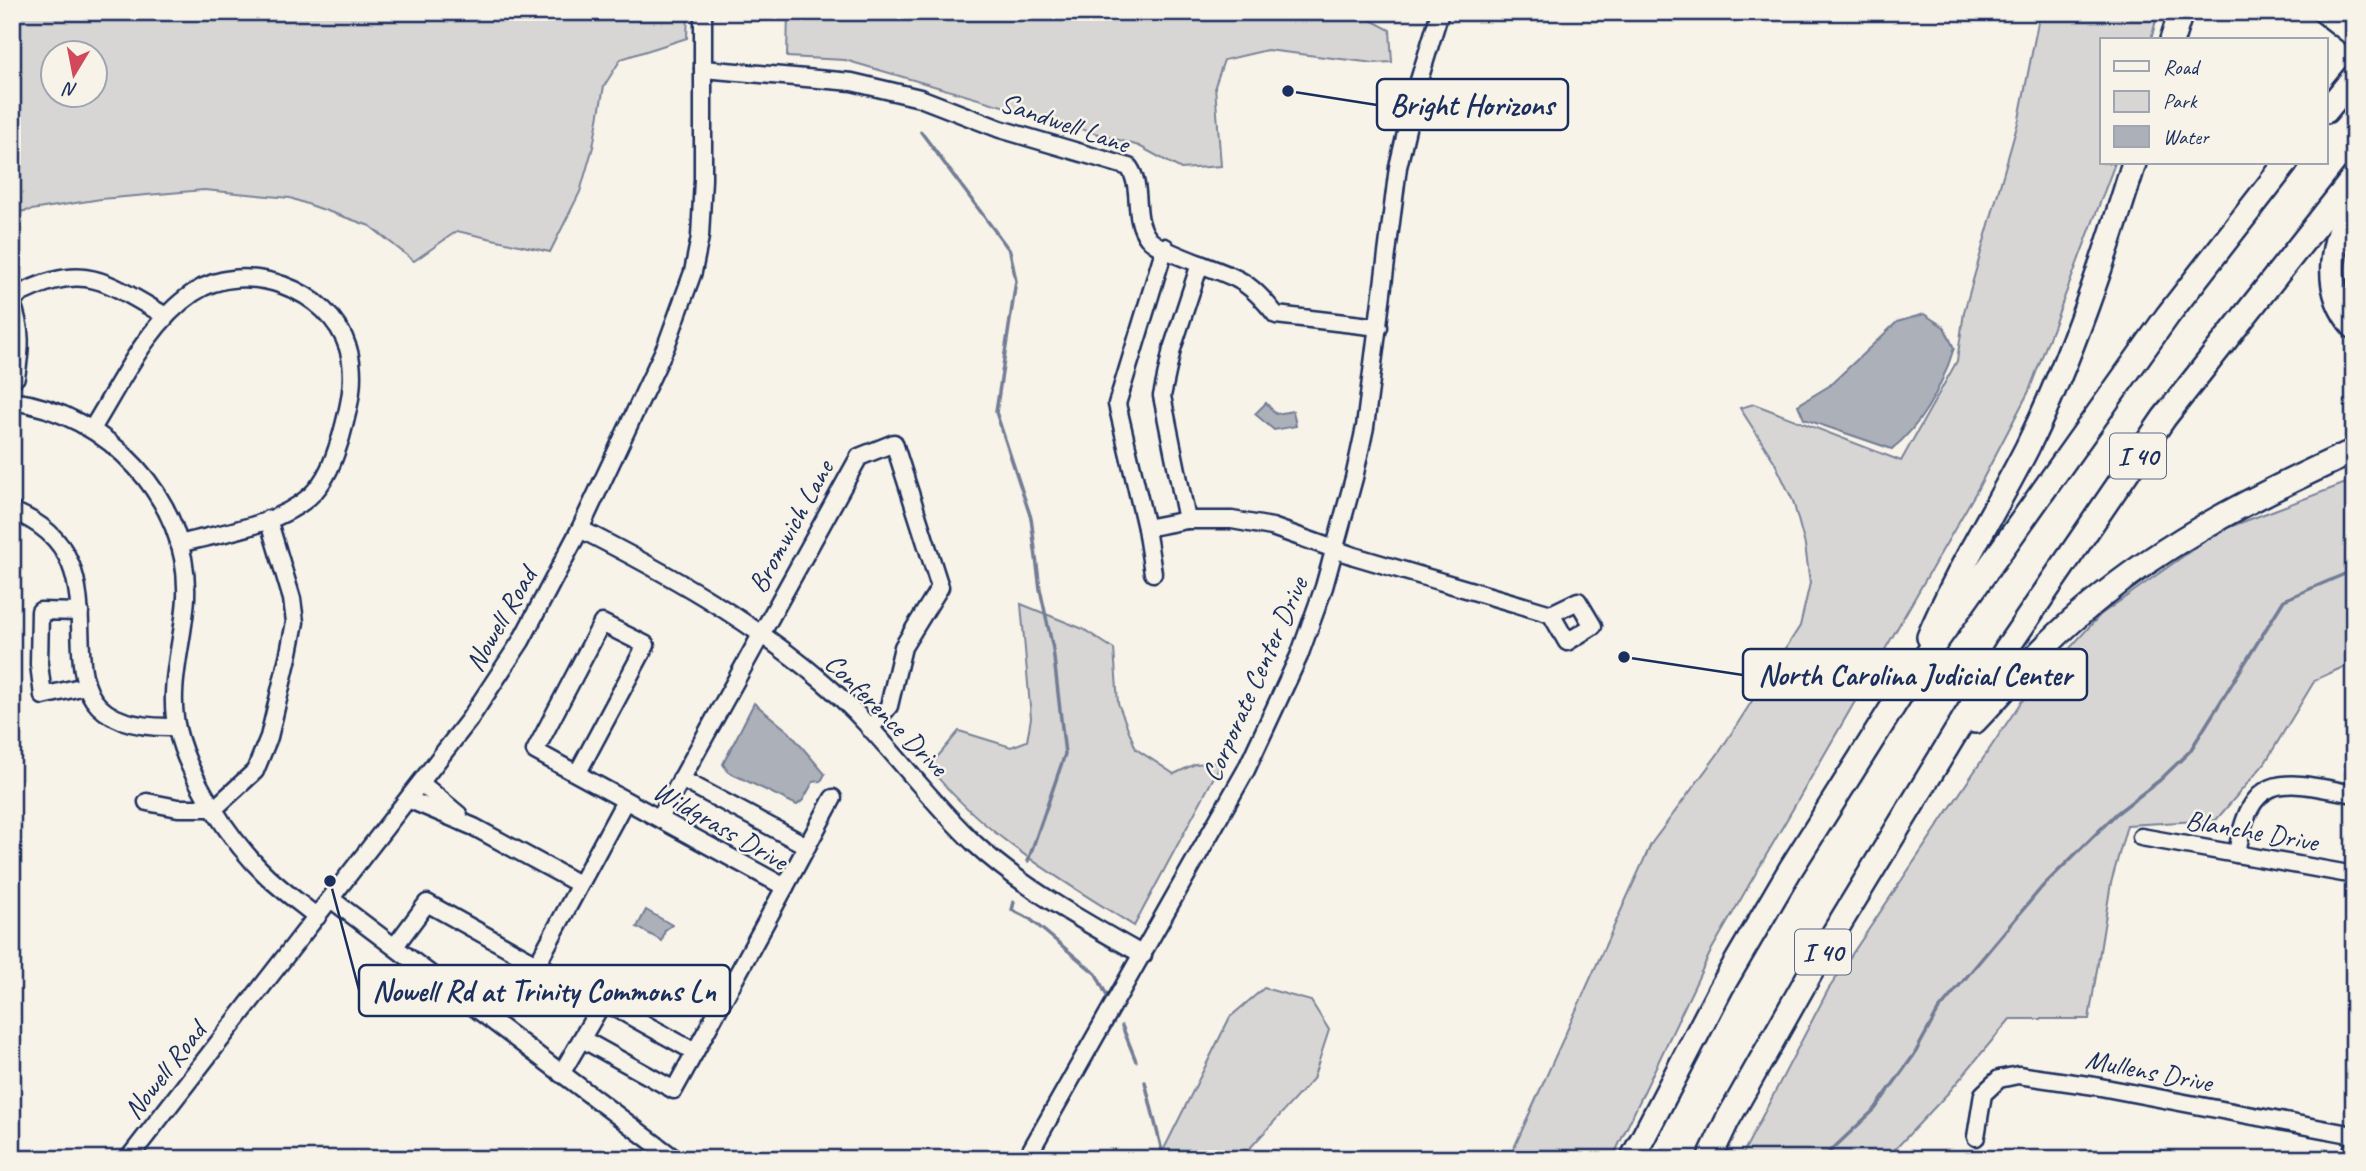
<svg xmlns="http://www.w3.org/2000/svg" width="2366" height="1171" font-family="Caveat,sans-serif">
<rect width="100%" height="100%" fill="#f7f3e8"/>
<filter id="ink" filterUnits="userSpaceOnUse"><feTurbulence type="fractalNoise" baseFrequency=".0143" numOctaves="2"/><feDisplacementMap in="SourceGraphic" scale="14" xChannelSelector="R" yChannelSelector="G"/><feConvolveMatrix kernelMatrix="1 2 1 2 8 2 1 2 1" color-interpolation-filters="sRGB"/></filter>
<g filter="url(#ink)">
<!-- green -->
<g fill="#d7d6d4" stroke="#798299" stroke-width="2" fill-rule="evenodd">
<path d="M12 12H688L687 38 621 59 604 86 593 147 580 192 550 252 457 231 414 261 370 226 290 198 204 190 101 199 12 213ZM94 52V94H52V52Z"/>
<path d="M788 12H1316L1369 19 1390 30 1392 62 1374 63 1267 50 1224 60 1215 86 1221 166 1181 169 1139 146 845 60 787 57Z"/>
<path d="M2040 12H2158L2151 40H2102V163H2115L2029 391 1976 492 1712 949 1612 1159H1509L1651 844 1720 751 1800 626 1810 583 1805 545 1793 501 1774 461 1740 408 1754 404 1901 461 1957 361 1964 312 2019 119Z"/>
<path d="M2354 480V662L2315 680 2265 763 2216 820 2127 825 2111 883 2089 1019H2010L1949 1092 1886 1159H1740L1828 990 2021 702 2100 615 2219 531Z"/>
<path d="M1021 604 1083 629 1114 649 1118 703 1136 749 1174 774 1195 764 1222 762 1134 926C1060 879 984 836 929 767L959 731 1011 747 1027 741 1031 718Z"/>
<path d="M1264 988 1311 1001 1329 1030 1313 1079 1240 1159H1159L1230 1017Z"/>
</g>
<!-- water -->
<g fill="#acb0b9" stroke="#727c95" stroke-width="2">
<path d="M1924 314 1944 327 1954 348C1942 386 1924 423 1892 449L1804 419 1798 405 1829 386 1897 322Z"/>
<path d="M1266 403 1276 414 1293 411 1296 426 1274 430 1255 414Z"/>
<path d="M754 703 789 732 825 774 821 781 813 782 803 800 797 805 728 772 723 764Z"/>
<path d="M646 910 672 925 665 930 662 941 637 927Z"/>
</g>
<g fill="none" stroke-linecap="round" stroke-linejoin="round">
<!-- stream -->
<g stroke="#727c95" stroke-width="3.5">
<path d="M921 132 1010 251 1016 281 996 412 1031 518 1040 589 1053 649 1065 754 1028 861"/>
<path d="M1014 902 1012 910 1030 919 1096 974 1108 998"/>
<path d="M1122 1026 1136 1061"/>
<path d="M1145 1082 1164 1159"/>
<path d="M1822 1159 1875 1109 1914 1055 1938 1011 2042 887 2116 814 2160 780 2190 751 2284 600 2354 570"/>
</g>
<defs>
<g id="minor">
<path d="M703 69 852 82 920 98 1000 129 1129 167C1144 189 1131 216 1148 238 1158 252 1219 269 1237 279 1253 287 1265 301 1276 315L1379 327"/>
<path d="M1165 247 1117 404 1146 528 1187 520"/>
<path d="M1200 264 1172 349 1162 396 1187 520H1232L1272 527 1354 556 1551 614 1567 642 1593 626 1578 601 1551 614"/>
<path d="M12 298C84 260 103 280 166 316"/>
<path d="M12 303C22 330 21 349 16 377"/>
<path d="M12 401C107 413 190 500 186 597 184 641 167 686 177 729 188 778 232 843 268 877 283 891 301 904 317 917"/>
<path d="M92 429C120 384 148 323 193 293 245 258 330 289 348 348 357 377 349 408 341 437 334 459 327 481 309 497 276 526 220 533 179 544"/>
<path d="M12 511C152 564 0 732 176 727"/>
<path d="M1146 528 1153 573"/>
<path d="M580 529C665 572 749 619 822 681 879 729 921 793 975 844 1023 888 1086 923 1143 955"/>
<path d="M80 612 40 611 39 664 43 696 85 686"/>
<path d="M681 779 807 846"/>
<path d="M422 784 459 815"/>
<path d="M410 800 474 827 579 884"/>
<path d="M147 802 178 808H215L255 771 269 737 289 653 295 622 292 599 268 519"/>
<path d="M660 818 859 457 894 443 940 587 903 647 889 706 870 729"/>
<path d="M2141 837 2354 875"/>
<path d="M2237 854C2250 768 2285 781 2354 794"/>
<path d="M785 887 833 798"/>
<path d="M331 899 675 1159"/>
<path d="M395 946 427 903 695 1052 785 887 577 774 646 645 602 623 535 751 577 774"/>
<path d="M536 966 625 801"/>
<path d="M584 1040 674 1090 695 1052"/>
<path d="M561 1074 603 1002"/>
<path d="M1976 1137 1983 1094 1999 1079 2018 1075 2095 1086 2354 1135"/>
<path d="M128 1159 469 720 521 641 580 529 666 346 693 272 700 237 703 179V12"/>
<path d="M1026 1159 1246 770 1299 656 1324 587 1354 478 1365 427 1398 167 1416 90 1440 12"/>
<path d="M2350 1159 2354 1144"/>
</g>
<path id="major" d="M2322 12 2354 37"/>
<g id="highway">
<path d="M2172 40 2181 12"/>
<path d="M2326 111 2354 77"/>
<path d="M2354 196C2333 238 2319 287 2354 327"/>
<path d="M1929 637C1956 572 1995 511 2027 448 2072 356 2104 260 2134 163"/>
<path d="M1975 721C2013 681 2049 639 2092 604 2171 538 2260 494 2354 451"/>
<path d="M1632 1159 1721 988 1790 870 1914 673 2168 315 2286 163"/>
<path d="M1709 1159 1727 1121 1820 956 2007 648 2164 418 2354 177"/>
</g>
</defs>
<!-- minor casing -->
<use href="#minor" stroke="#1b2f5e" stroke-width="21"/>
<!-- major casing -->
<use href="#major" stroke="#1b2f5e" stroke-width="24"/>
<!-- highway casing -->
<use href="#highway" stroke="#1b2f5e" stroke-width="28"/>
<!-- minor -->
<use href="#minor" stroke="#f7f3e8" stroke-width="16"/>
<!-- major -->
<use href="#major" stroke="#f7f3e8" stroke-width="19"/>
<!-- highway -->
<use href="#highway" stroke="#f7f3e8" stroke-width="23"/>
</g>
</g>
<g text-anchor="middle" stroke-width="5" stroke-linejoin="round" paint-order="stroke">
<!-- shield labels -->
<g fill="#f7f3e8" stroke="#5d6a87" stroke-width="2">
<rect x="2110" y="433.5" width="56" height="45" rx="5"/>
<rect x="1795" y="929.5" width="56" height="45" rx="5"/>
</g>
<g font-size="26" font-weight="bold" fill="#1b2f5e">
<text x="2138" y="465">I 40</text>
<text x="1823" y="961">I 40</text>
</g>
<!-- street labels -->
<g font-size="28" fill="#1b2f5e" stroke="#f7f3e8">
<text transform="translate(1065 122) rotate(19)" y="10">Sandwell Lane</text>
<text transform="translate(790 526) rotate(-61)" y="10">Bromwich Lane</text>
<text transform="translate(500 619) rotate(-60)" y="10">Nowell Road</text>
<text transform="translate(1254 679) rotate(-66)" y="10">Corporate Center Drive</text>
<text transform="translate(887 714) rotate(45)" y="10">Conference Drive</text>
<text transform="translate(721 825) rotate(30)" y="10">Wildgrass Drive</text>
<text transform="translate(2252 830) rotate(10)" y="10">Blanche Drive</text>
<text transform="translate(164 1070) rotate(-52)" y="10">Nowell Road</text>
<text transform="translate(2149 1070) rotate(11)" y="10">Mullens Drive</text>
</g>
</g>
<!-- callouts -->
<path fill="none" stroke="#1b2f5e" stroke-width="2.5" d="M1288 91L1377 105M1624 657L1743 675M330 881L359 990"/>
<g fill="#1b2f5e" stroke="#f7f3e8" stroke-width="2.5">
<circle cx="1288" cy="91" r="7"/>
<circle cx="1624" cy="657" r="7"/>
<circle cx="330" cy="881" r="7"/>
</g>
<g fill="#f7f3e8" stroke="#1b2f5e" stroke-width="2.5">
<rect x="1377" y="79" width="191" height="51" rx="7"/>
<rect x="1743" y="649" width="344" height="51" rx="7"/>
<rect x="359" y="965" width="371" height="51" rx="7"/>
</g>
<g font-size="30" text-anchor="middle" font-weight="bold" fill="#1b2f5e">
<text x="1472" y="115">Bright Horizons</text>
<text x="1915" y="685">North Carolina Judicial Center</text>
<text x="544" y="1001">Nowell Rd at Trinity Commons Ln</text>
</g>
<!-- margin -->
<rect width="2366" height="1171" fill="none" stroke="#f7f3e8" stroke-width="42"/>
<rect x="21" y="21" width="2324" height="1129" fill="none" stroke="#1b2f5e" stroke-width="2.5" filter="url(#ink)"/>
<!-- legend -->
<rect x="2100" y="38" width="228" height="126" fill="#f7f3e8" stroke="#9fa5b1" stroke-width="2"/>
<rect x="2114" y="61" width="35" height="10" fill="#f7f3e8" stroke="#9fa5b1" stroke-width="2"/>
<text x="2163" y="74" font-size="21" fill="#1b2f5e">Road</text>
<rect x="2114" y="91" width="35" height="21" fill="#d7d6d4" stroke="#9fa5b1" stroke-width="2"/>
<text x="2163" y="108" font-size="21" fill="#1b2f5e">Park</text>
<rect x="2114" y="126" width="35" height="21" fill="#acb0b9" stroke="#9fa5b1" stroke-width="2"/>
<text x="2163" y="144" font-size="21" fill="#1b2f5e">Water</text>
<!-- north arrow -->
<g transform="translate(74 74) rotate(190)"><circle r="33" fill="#f7f3e8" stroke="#9fa5b1" stroke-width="2"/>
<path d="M0-5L12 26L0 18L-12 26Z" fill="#d1495b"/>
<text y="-10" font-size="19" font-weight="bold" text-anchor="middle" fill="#1b2f5e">N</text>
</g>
</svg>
